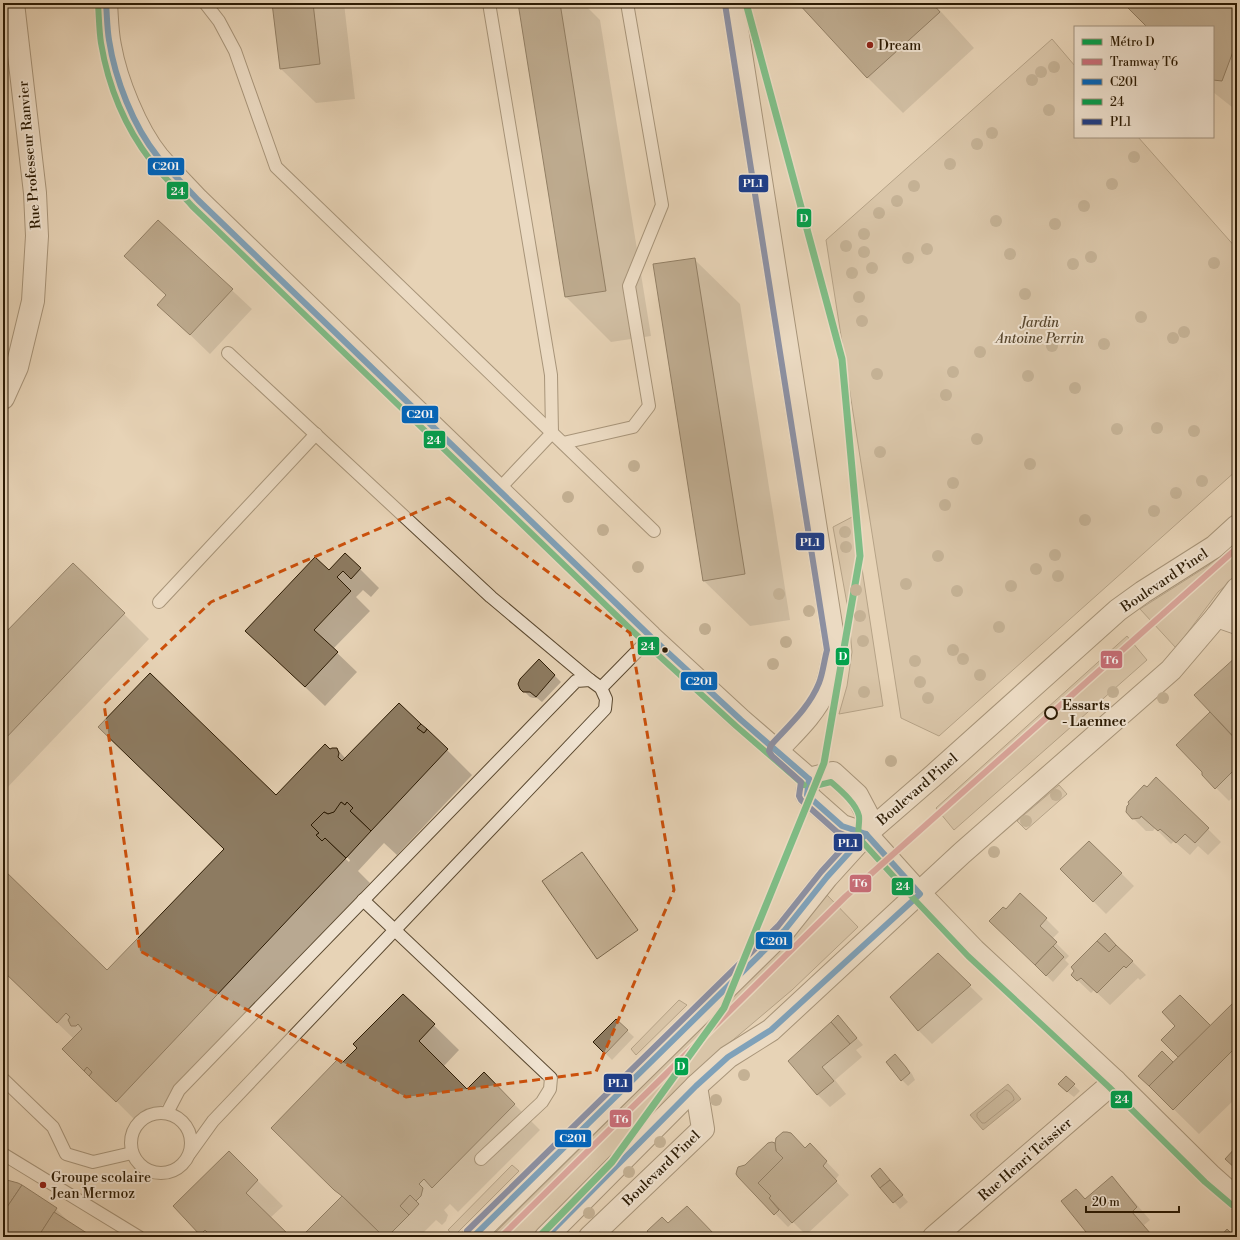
<svg xmlns="http://www.w3.org/2000/svg" width="1240" height="1240" font-family="'Libre Bodoni',serif">
<rect width="100%" height="100%" fill="#e7d3b6"/>
<filter id="stains"><feTurbulence type="fractalNoise" baseFrequency=".005" numOctaves="4"/><feColorMatrix values="0 0 0 0 .2 0 0 0 0 .09 0 0 0 0 .02 0 0 0 .5 -.17"/></filter>
<radialGradient id="worn" r=".72"><stop offset=".6" stop-color="#630" stop-opacity="0"/><stop offset="1" stop-color="#630" stop-opacity=".3"/></radialGradient>
<!-- green -->
<g fill="#c7b498" stroke="#7a684e">
<path d="M1052 39 1075 66V137H1138L1237 249V470L939 736 901 718 826 240Z"/>
<path d="M854 516 883 706 839 714 847 686 852 652 848 609 833 527Z"/>
<path d="M1237 541V576L1218 592 1176 648 1140 609 1209 565Z"/>
<path d="M1127 636 1147 660 954 830 936 808Z"/>
<path d="M1059 785 1067 794 1026 830 1017 821Z"/>
<path d="M582 852 638 930 597 959 542 881Z"/>
<path d="M827 895 858 927 792 990 727 1045 533 1237H491L792 938Z"/>
<path d="M679 1000 687 1005 636 1055 631 1049Z"/>
<path d="M512 1165 519 1171 454 1236 448 1230Z"/>
</g>
<!-- water -->
<path fill="#a79479" stroke="#76644a" d="M1008 1084 1021 1099 983 1130 970 1115Z"/>
<!-- shadow -->
<g fill="#0003" fill-rule="evenodd">
<path d="M273 3H344L355 99 316 103 280 68Z"/>
<path d="M519 3H583L600 20 651 336 611 342 566 297Z"/>
<path d="M799 3H933L974 48 903 113 868 78Z"/>
<path d="M1125 3H1237V111L1213 92V27H1148Z"/>
<path d="M158 221 252 309 210 354 159 305 167 296Z"/>
<path d="M694 259 740 304 790 620 750 626 704 581 654 265Z"/>
<path d="M345 554 379 588 371 597 363 590 356 597 370 611 333 649 357 672 325 706 266 650 329 571Z"/>
<path d="M124 614 149 639 5 790 3 788V637Z"/>
<path d="M1237 658V793L1229 801 1203 775V772L1177 745 1211 712Z"/>
<path d="M539 660 561 682 542 702 537 698H533L530 697 523 690Z"/>
<path d="M337 749 346 759 447 750 472 775 397 855 384 843 358 871 370 883 142 1127 110 1095 74 1039 3 971V871L107 972 276 797 330 750ZM337 848 350 860 349 862 337 851Z"/>
<path d="M1144 787 1208 829 1221 842 1208 855 1198 846 1190 855 1174 841 1171 844 1155 828 1153 831H1146L1133 818Z"/>
<path d="M1061 869 1121 873 1134 886 1106 914Z"/>
<path d="M1021 894 1059 932 1052 939 1069 956 1065 960 1069 964 1053 982 1004 934Z"/>
<path d="M1105 934 1146 975 1140 980 1138 978 1110 1005 1094 990 1091 993 1072 975Z"/>
<path d="M938 955 983 999 932 1044 919 1031 891 997Z"/>
<path d="M403 995 459 1050 443 1067 467 1091 484 1074 540 1130 458 1212 450 1204 444 1210 448 1215 446 1221 442 1225 436 1220 424 1232 430 1237H302L342 1197 272 1128 341 1065 358 1048Z"/>
<path d="M1237 999V1097L1199 1134 1140 1076 1162 1053 1173 1063 1180 1057 1163 1040 1210 1026Z"/>
<path d="M838 1016 863 1045 856 1050 862 1057 835 1080 846 1094 830 1107 817 1094 790 1061Z"/>
<path d="M616 1020 634 1037 612 1060 594 1042Z"/>
<path d="M901 1062 912 1074 915 1080 908 1086 902 1080Z"/>
<path d="M1066 1078 1080 1091 1074 1097 1065 1090Z"/>
<path d="M806 1149 823 1158 839 1175 835 1180 849 1195 806 1235 793 1222 788 1227 738 1176Z"/>
<path d="M229 1152 283 1206 270 1218 289 1237H204L174 1206Z"/>
<path d="M873 1176H886L908 1202 900 1209Z"/>
<path d="M1112 1178 1125 1191 1150 1220 1144 1225 1154 1237H1091L1086 1200Z"/>
<path d="M3 1182 56 1209 72 1225 91 1237H3Z"/>
</g>
<g fill="none" stroke-linecap="round" stroke-linejoin="round">
<!-- shore -->
<path stroke="#6a583e" stroke-width="1" d="M1006 1090C1010 1091 1014 1096 1014 1100L985 1123H982L977 1117V1114Z"/>
</g>
<!-- building -->
<g fill="#8d7b61" stroke="#2c1b04">
<path d="M272 3H313L320 64 280 69Z"/>
<path d="M518 3H560L606 291 565 297Z"/>
<path d="M798 3H932L940 12 867 78Z"/>
<path d="M1123 3H1237V41L1222 81 1213 80V27H1147Z"/>
<path d="M158 220 233 289 190 335 157 305 166 295 124 256Z"/>
<path d="M695 258 745 574 703 581 653 264Z"/>
<path d="M345 553 361 568 351 579 343 571 337 577 351 591 314 630 338 652 305 687 245 631 315 557 329 570Z"/>
<path d="M73 563 125 613 3 741V635Z"/>
<path d="M1237 656V731L1232 735 1194 695Z"/>
<path d="M539 659 555 675 536 697 530 692H523L520 689 518 684 520 679Z"/>
<path d="M150 673 276 795 325 744 330 749 332 748H337L339 753 338 757 342 761 399 703 421 724 417 728 424 733 427 729 448 749 371 831 350 811 353 808 347 802 345 805 341 802 339 807 333 813 328 814 324 812 311 825 319 833 316 835 322 841 325 838 346 858 116 1102 89 1076 92 1072 87 1067 84 1071 62 1049 82 1029 78 1024 76 1026H71L68 1020 70 1017 66 1013 57 1023 3 971V869L107 970 224 849 98 727Z"/>
<path d="M1210 712 1237 741V767L1215 789 1202 775V772L1176 745Z"/>
<path d="M421 724 427 729 424 733 417 728Z"/>
<path d="M1156 777 1209 828 1195 843 1185 834 1176 843 1160 829 1158 831 1141 816 1140 818 1132 819 1126 812 1127 806 1129 804 1128 802 1144 785 1147 787Z"/>
<path d="M341 802 345 805 347 802 353 808 350 811 371 831 346 858 325 838 322 841 316 835 319 833 311 825 324 812 328 814 334 812Z"/>
<path d="M1089 841 1122 873 1093 902 1060 869Z"/>
<path d="M1020 893 1047 918 1040 926 1057 942 1035 965 989 921 1003 907 1006 909Z"/>
<path d="M1105 933 1116 945 1109 952 1097 941Z"/>
<path d="M1097 941 1109 952 1116 945 1133 961 1126 968 1124 966 1097 993 1081 978 1077 981 1071 975 1074 971 1071 967Z"/>
<path d="M1053 946 1064 957 1046 976 1035 965Z"/>
<path d="M938 953 971 985 918 1031 890 997Z"/>
<path d="M403 994 435 1024 419 1041 467 1089 484 1072 515 1104 432 1188 424 1179 419 1184 423 1188 421 1196 416 1201 410 1195 400 1206 409 1215 387 1237H384L342 1196 334 1190 271 1128 337 1060 341 1064 357 1048 353 1044Z"/>
<path d="M1180 995 1211 1026 1178 1057 1161 1040 1175 1026 1162 1012Z"/>
<path d="M1237 999V1046L1173 1110 1149 1086Z"/>
<path d="M838 1015 857 1038 850 1044 831 1022Z"/>
<path d="M616 1019 628 1030 605 1054 593 1042Z"/>
<path d="M831 1022 850 1044 822 1067 834 1081 817 1095 788 1061Z"/>
<path d="M1162 1051 1173 1062 1149 1086 1138 1076Z"/>
<path d="M895 1054 906 1067 910 1073 901 1081 886 1062Z"/>
<path d="M87 1067 92 1072 89 1076 84 1071Z"/>
<path d="M1066 1076 1075 1084 1067 1092 1058 1084Z"/>
<path d="M783 1132H787L791 1133 805 1148 810 1143 827 1161 823 1166 837 1181 792 1223 769 1198 771 1196 758 1183 783 1158 776 1151 775 1144 776 1138Z"/>
<path d="M772 1142 775 1143 776 1151 783 1158 758 1183 771 1196 769 1198 779 1210 774 1215 738 1177 736 1174 737 1170 738 1167 745 1165 768 1143Z"/>
<path d="M1237 1146V1170L1225 1159Z"/>
<path d="M229 1151 258 1180 246 1193 291 1237H212L205 1230 200 1235 173 1206Z"/>
<path d="M880 1168 890 1180 880 1188 871 1176Z"/>
<path d="M1112 1176 1137 1207 1132 1212 1150 1233 1145 1237H1090L1061 1201 1076 1189 1085 1199Z"/>
<path d="M7 1180 18 1183 22 1185 3 1213V1181Z"/>
<path d="M890 1180 903 1195 893 1203 880 1188Z"/>
<path d="M22 1185 57 1208 38 1237H3V1213Z"/>
<path d="M410 1195 419 1204 409 1215 400 1206Z"/>
<path d="M342 1196 383 1236 382 1237H301Z"/>
<path d="M687 1206 716 1236 715 1237H652L647 1231 662 1217 668 1223Z"/>
<path d="M54 1212 93 1237H38Z"/>
<path d="M1227 1229 1235 1237H1220Z"/>
</g>
<g fill="none" stroke-linecap="round" stroke-linejoin="round">
<defs>
<g id="service">
<path d="M205 3 219 21 235 51 276 167 654 531"/>
<path d="M489 3 551 375 552 433 499 489"/>
<path d="M228 353 491 597 590 680"/>
<path d="M563 443 633 427 649 406 629 286 662 205 627 3"/>
<path d="M159 602 316 434"/>
<path d="M601 688 651 637"/>
<path d="M363 900 551 1078 550 1089 542 1102 481 1159"/>
<path d="M3 1079 53 1127 66 1154 93 1162 132 1153"/>
<circle cx="161" cy="1143" r="30"/>
<path d="M167 1113 179 1090 576 681 590 680 601 688 606 699 605 709 213 1121 190 1153"/>
<path d="M3 1154 139 1237"/>
</g>
<g id="minor">
<path d="M106 3C107 17 107 32 110 46 116 80 136 130 158 157 171 172 185 186 198 200L651 637 741 720 809 779"/>
<path d="M733 3 835 650C832 662 830 678 825 689 815 713 794 732 777 750"/>
<path d="M3 398 17 367 33 301 37 236 35 193 13 3"/>
<path d="M1217 616 1237 623"/>
<path d="M809 779 807 795 842 826 866 834 920 894 974 950 1115 1081 1211 1176 1237 1199"/>
<path d="M809 779 833 773 857 795 867 814 866 834"/>
<path d="M590 1237 703 1129 696 1086"/>
<path d="M934 1237 1115 1081"/>
</g>
<g id="tertiary">
<path d="M473 1237 784 931 827 877 866 834 934 775 1118 610 1143 592 1214 547 1237 526"/>
<path d="M546 1237 696 1086 728 1057 771 1030 962 853 1171 670 1217 616 1237 589"/>
</g>
</defs>
<!-- service casing -->
<use href="#service" stroke="#5b4930" stroke-width="14"/>
<!-- minor casing -->
<use href="#minor" stroke="#5b4930" stroke-width="24"/>
<!-- tertiary casing -->
<use href="#tertiary" stroke="#5b4930" stroke-width="24"/>
<!-- service -->
<use href="#service" stroke="#efe2d0" stroke-width="12"/>
<!-- minor -->
<use href="#minor" stroke="#efe2d0" stroke-width="22"/>
<!-- tertiary -->
<use href="#tertiary" stroke="#efe2d0" stroke-width="22"/>
<defs>
<g id="bus-1">
<path d="M106 3C107 15 107 28 109 40 115 79 133 126 158 157 171 172 185 186 198 200L651 637 741 720 809 779"/>
<path d="M473 1237 784 931 827 877 866 834"/>
<path d="M546 1237 696 1086 728 1057 771 1030 920 894 866 834 842 826 807 795 809 779"/>
</g>
<g id="bus-2">
<path d="M98 4C99 17 99 30 101 43 108 85 125 127 151 161 163 177 179 191 192 206L645 643 736 726 804 785"/>
<path d="M811 787 831 782C840 790 856 803 859 816 860 823 857 831 859 838L914 899 968 956 1109 1087 1205 1182 1232 1205"/>
</g>
<path id="bus-3" d="M467 1231 778 926 821 872 852 838 837 832 801 800 799 796 801 782 772 756 769 751 771 745C788 726 809 708 819 683 823 673 824 661 827 650L725 4"/>
</defs>
<!-- bus-1 casing -->
<use href="#bus-1" stroke="#efe2d0" stroke-width="9"/>
<!-- bus-2 casing -->
<use href="#bus-2" stroke="#efe2d0" stroke-width="9"/>
<!-- bus-3 casing -->
<use href="#bus-3" stroke="#efe2d0" stroke-width="9"/>
<!-- bus-1 -->
<use href="#bus-1" stroke="#0065bd" stroke-width="6"/>
<!-- bus-2 -->
<use href="#bus-2" stroke="#029f4d" stroke-width="6"/>
<!-- bus-3 -->
<use href="#bus-3" stroke="#1e3e89" stroke-width="6"/>
<defs>
<path id="tram-1" d="M501 1237 845 897 1237 548"/>
</defs>
<!-- tram-1 casing -->
<use href="#tram-1" stroke="#efe2d0" stroke-width="9"/>
<!-- tram-1 -->
<use href="#tram-1" stroke="#ca6d79" stroke-width="6"/>
<defs>
<path id="metro-1" d="M539 1237 612 1162 724 1008 824 763 860 556 842 359 746 3"/>
</defs>
<!-- metro-1 casing -->
<use href="#metro-1" stroke="#efe2d0" stroke-width="10"/>
<!-- metro-1 -->
<use href="#metro-1" stroke="#02a24c" stroke-width="7"/>
</g>
<!-- trees -->
<g fill="#99876c">
<circle cx="1054" cy="67" r="6"/>
<circle cx="1041" cy="72" r="6"/>
<circle cx="1032" cy="80" r="6"/>
<circle cx="1049" cy="110" r="6"/>
<circle cx="992" cy="133" r="6"/>
<circle cx="977" cy="144" r="6"/>
<circle cx="1134" cy="157" r="6"/>
<circle cx="950" cy="164" r="6"/>
<circle cx="1112" cy="184" r="6"/>
<circle cx="914" cy="186" r="6"/>
<circle cx="897" cy="201" r="6"/>
<circle cx="1084" cy="206" r="6"/>
<circle cx="879" cy="213" r="6"/>
<circle cx="996" cy="221" r="6"/>
<circle cx="1055" cy="224" r="6"/>
<circle cx="864" cy="234" r="6"/>
<circle cx="846" cy="246" r="6"/>
<circle cx="927" cy="249" r="6"/>
<circle cx="864" cy="252" r="6"/>
<circle cx="1010" cy="254" r="6"/>
<circle cx="1091" cy="257" r="6"/>
<circle cx="908" cy="258" r="6"/>
<circle cx="1214" cy="263" r="6"/>
<circle cx="1073" cy="264" r="6"/>
<circle cx="872" cy="268" r="6"/>
<circle cx="852" cy="273" r="6"/>
<circle cx="1025" cy="294" r="6"/>
<circle cx="859" cy="297" r="6"/>
<circle cx="1141" cy="317" r="6"/>
<circle cx="862" cy="321" r="6"/>
<circle cx="1184" cy="332" r="6"/>
<circle cx="1173" cy="338" r="6"/>
<circle cx="1104" cy="344" r="6"/>
<circle cx="1052" cy="346" r="6"/>
<circle cx="980" cy="352" r="6"/>
<circle cx="953" cy="372" r="6"/>
<circle cx="877" cy="374" r="6"/>
<circle cx="1028" cy="376" r="6"/>
<circle cx="1075" cy="388" r="6"/>
<circle cx="946" cy="395" r="6"/>
<circle cx="1157" cy="428" r="6"/>
<circle cx="1117" cy="429" r="6"/>
<circle cx="1194" cy="431" r="6"/>
<circle cx="977" cy="439" r="6"/>
<circle cx="880" cy="452" r="6"/>
<circle cx="1030" cy="464" r="6"/>
<circle cx="634" cy="466" r="6"/>
<circle cx="1202" cy="481" r="6"/>
<circle cx="953" cy="483" r="6"/>
<circle cx="1176" cy="493" r="6"/>
<circle cx="568" cy="497" r="6"/>
<circle cx="945" cy="505" r="6"/>
<circle cx="1154" cy="511" r="6"/>
<circle cx="1085" cy="520" r="6"/>
<circle cx="603" cy="530" r="6"/>
<circle cx="845" cy="532" r="6"/>
<circle cx="846" cy="547" r="6"/>
<circle cx="1055" cy="555" r="6"/>
<circle cx="938" cy="556" r="6"/>
<circle cx="638" cy="567" r="6"/>
<circle cx="1036" cy="569" r="6"/>
<circle cx="1058" cy="576" r="6"/>
<circle cx="906" cy="584" r="6"/>
<circle cx="1011" cy="586" r="6"/>
<circle cx="856" cy="590" r="6"/>
<circle cx="957" cy="591" r="6"/>
<circle cx="779" cy="594" r="6"/>
<circle cx="809" cy="611" r="6"/>
<circle cx="860" cy="616" r="6"/>
<circle cx="999" cy="627" r="6"/>
<circle cx="705" cy="629" r="6"/>
<circle cx="863" cy="641" r="6"/>
<circle cx="786" cy="642" r="6"/>
<circle cx="953" cy="650" r="6"/>
<circle cx="963" cy="659" r="6"/>
<circle cx="915" cy="661" r="6"/>
<circle cx="773" cy="664" r="6"/>
<circle cx="980" cy="675" r="6"/>
<circle cx="920" cy="682" r="6"/>
<circle cx="864" cy="692" r="6"/>
<circle cx="1113" cy="692" r="6"/>
<circle cx="928" cy="698" r="6"/>
<circle cx="1163" cy="698" r="6"/>
<circle cx="891" cy="761" r="6"/>
<circle cx="1056" cy="795" r="6"/>
<circle cx="1026" cy="821" r="6"/>
<circle cx="994" cy="852" r="6"/>
<circle cx="744" cy="1075" r="6"/>
<circle cx="716" cy="1100" r="6"/>
<circle cx="660" cy="1142" r="6"/>
<circle cx="629" cy="1172" r="6"/>
<circle cx="589" cy="1213" r="6"/>
</g>
<!-- marked area -->
<path d="M0 0H1240V1240H0ZM449 498 630 633 674 890 596 1072 406 1097 140 951 104 704 211 602Z" fill="#e7d3b6" fill-opacity=".55" fill-rule="evenodd"/>
<path fill="none" stroke="#cc500b" stroke-width="3" stroke-dasharray="8 5" stroke-linejoin="round" d="M449 498 630 633 674 890 596 1072 406 1097 140 951 104 704 211 602Z"/>
<!-- markers -->
<g fill="#8f2418" stroke="#efe2d0" stroke-width="1.5">
<circle cx="870" cy="45" r="4"/>
<circle cx="43" cy="1185" r="4"/>
</g>
<circle fill="#2c1b04" stroke="#efe2d0" stroke-width="1.5" cx="665" cy="650" r="3.5"/>
<circle fill="#efe2d0" stroke="#2c1b04" stroke-width="2" cx="1051" cy="713" r="6"/>
<g text-anchor="middle" stroke-width="4" stroke-linejoin="round" paint-order="stroke">
<!-- poi labels -->
<g font-size="14" fill="#2c1b04" stroke="#efe2d0" text-anchor="start">
<text x="878" y="50">Dream</text>
<text x="51" y="1182">Groupe scolaire<tspan x="51" dy="16">Jean Mermoz</tspan></text>
</g>
<!-- street labels -->
<g font-size="14" fill="#2c1b04" stroke="#efe2d0">
<text transform="translate(29 155) rotate(-95)" y="5">Rue Professeur Ranvier</text>
<text transform="translate(1164 580) rotate(-34)" y="5">Boulevard Pinel</text>
<text transform="translate(917 789) rotate(-41)" y="5">Boulevard Pinel</text>
<text transform="translate(1025 1159) rotate(-41)" y="5">Rue Henri Teissier</text>
<text transform="translate(661 1168) rotate(-44)" y="5">Boulevard Pinel</text>
</g>
<!-- park labels -->
<g font-size="14" font-style="italic" fill="#5a4930" stroke="#efe2d0">
<text x="1040" y="327">Jardin<tspan x="1040" dy="16">Antoine Perrin</tspan></text>
</g>
<!-- stop labels -->
<g font-size="14" font-weight="bold" fill="#2c1b04" stroke="#efe2d0" text-anchor="start">
<text x="1062" y="710">Essarts<tspan x="1062" dy="16">- Laennec</tspan></text>
</g>
</g>
<g stroke="#efe2d0" stroke-width="1.5">
<rect x="147" y="157" width="38" height="19" rx="4" fill="#0065bd"/>
<rect x="738" y="174" width="31" height="19" rx="4" fill="#1e3e89"/>
<rect x="166" y="181" width="23" height="19" rx="4" fill="#029f4d"/>
<rect x="796" y="208" width="16" height="20" rx="4" fill="#02a24c"/>
<rect x="401" y="405" width="38" height="19" rx="4" fill="#0065bd"/>
<rect x="423" y="430" width="23" height="19" rx="4" fill="#029f4d"/>
<rect x="795" y="532" width="30" height="19" rx="4" fill="#1e3e89"/>
<rect x="637" y="636" width="23" height="20" rx="4" fill="#029f4d"/>
<rect x="835" y="647" width="15" height="19" rx="4" fill="#02a24c"/>
<rect x="1100" y="650" width="23" height="19" rx="4" fill="#ca6d79"/>
<rect x="680" y="671" width="38" height="20" rx="4" fill="#0065bd"/>
<rect x="833" y="833" width="30" height="19" rx="4" fill="#1e3e89"/>
<rect x="849" y="874" width="23" height="19" rx="4" fill="#ca6d79"/>
<rect x="891" y="877" width="23" height="19" rx="4" fill="#029f4d"/>
<rect x="755" y="931" width="38" height="19" rx="4" fill="#0065bd"/>
<rect x="674" y="1057" width="15" height="19" rx="4" fill="#02a24c"/>
<rect x="603" y="1073" width="30" height="20" rx="4" fill="#1e3e89"/>
<rect x="1110" y="1090" width="23" height="19" rx="4" fill="#029f4d"/>
<rect x="609" y="1109" width="23" height="19" rx="4" fill="#ca6d79"/>
<rect x="554" y="1129" width="38" height="19" rx="4" fill="#0065bd"/>
</g>
<g font-size="11" text-anchor="middle" font-weight="bold" fill="#fff">
<text x="166" y="170">C201</text>
<text x="753" y="187">PL1</text>
<text x="178" y="195">24</text>
<text x="804" y="222">D</text>
<text x="420" y="418">C201</text>
<text x="434" y="444">24</text>
<text x="810" y="546">PL1</text>
<text x="648" y="650">24</text>
<text x="843" y="660">D</text>
<text x="1111" y="664">T6</text>
<text x="699" y="685">C201</text>
<text x="848" y="847">PL1</text>
<text x="860" y="887">T6</text>
<text x="903" y="890">24</text>
<text x="774" y="945">C201</text>
<text x="681" y="1070">D</text>
<text x="618" y="1087">PL1</text>
<text x="1122" y="1103">24</text>
<text x="621" y="1123">T6</text>
<text x="573" y="1142">C201</text>
</g>
<!-- margin -->
<rect width="1240" height="1240" fill="none" stroke="#e7d3b6" stroke-width="16"/>
<rect x="4" y="4" width="1232" height="1232" fill="none" stroke="#2c1b04" stroke-width="2"/>
<rect x="8" y="8" width="1224" height="1224" fill="none" stroke="#2c1b04"/>
<!-- legend -->
<rect x="1074" y="26" width="140" height="112" fill="#efe2d0" stroke="#a1927e"/>
<rect x="1082" y="39" width="20" height="6" fill="#02a24c" stroke="#a1927e"/>
<text x="1110" y="46" font-size="12" fill="#2c1b04">Métro D</text>
<rect x="1082" y="59" width="20" height="6" fill="#ca6d79" stroke="#a1927e"/>
<text x="1110" y="66" font-size="12" fill="#2c1b04">Tramway T6</text>
<rect x="1082" y="79" width="20" height="6" fill="#0065bd" stroke="#a1927e"/>
<text x="1110" y="86" font-size="12" fill="#2c1b04">C201</text>
<rect x="1082" y="99" width="20" height="6" fill="#029f4d" stroke="#a1927e"/>
<text x="1110" y="106" font-size="12" fill="#2c1b04">24</text>
<rect x="1082" y="119" width="20" height="6" fill="#1e3e89" stroke="#a1927e"/>
<text x="1110" y="126" font-size="12" fill="#2c1b04">PL1</text>
<!-- scale -->
<path d="M1086 1206v6h93v-6" fill="none" stroke="#2c1b04" stroke-width="2"/>
<text x="1092" y="1206" font-size="12" fill="#2c1b04" stroke="#efe2d0" stroke-width="3" paint-order="stroke">20 m</text>
<rect width="100%" height="100%" filter="url(#stains)"/>
<rect width="100%" height="100%" fill="url(#worn)"/>
</svg>
